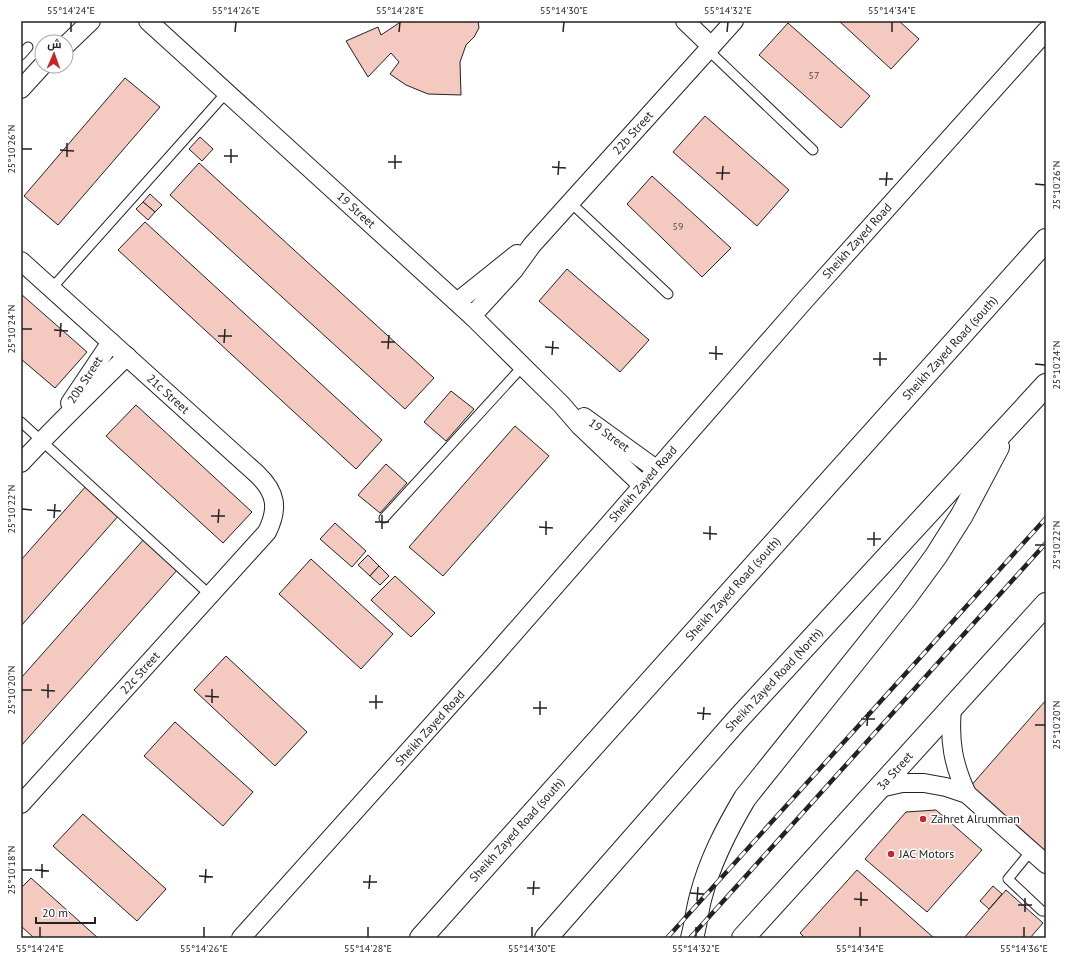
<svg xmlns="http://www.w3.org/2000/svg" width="1067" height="959" font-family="'PT Sans',Cairo,sans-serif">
<rect width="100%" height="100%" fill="#fff"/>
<!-- building -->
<g fill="#f3c9c0" stroke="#222">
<path d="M402 21H478L479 28 474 37 466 45 460 62 461 95 428 94 406 85 390 74 399 62 391 53 368 77 346 41 378 27 381 35Z"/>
<path d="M839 21H899L919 39 891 69Z"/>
<path d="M788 23 870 96 841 128 759 55Z"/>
<path d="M125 78 160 107 58 225 24 196Z"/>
<path d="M705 116 789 190 757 226 673 152Z"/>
<path d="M200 137 213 149 202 161 189 149Z"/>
<path d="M199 163 434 378 405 409 170 195Z"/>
<path d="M652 176 731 248 702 277 627 204Z"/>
<path d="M150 194 162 205 155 212 143 202Z"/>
<path d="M143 202 155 212 148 220 136 209Z"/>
<path d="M145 222 382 440 356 469 118 250Z"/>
<path d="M567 269 649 340 620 372 539 301Z"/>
<path d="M21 294 87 352 55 388 21 359Z"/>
<path d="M451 391 474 409 446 441 424 422Z"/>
<path d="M136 405 252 512 223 543 106 436Z"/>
<path d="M515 426 549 456 443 576 409 547Z"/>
<path d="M386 464 407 483 380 513 358 495Z"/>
<path d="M87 485 120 514 21 626V560Z"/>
<path d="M335 523 366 551 352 567 320 539Z"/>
<path d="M144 539 178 569 21 746V678Z"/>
<path d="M368 555 379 566 370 576 358 565Z"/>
<path d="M311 559 393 634 361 669 279 594Z"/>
<path d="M379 566 389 576 380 585 370 576Z"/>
<path d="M395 576 435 613 411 637 371 600Z"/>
<path d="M226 656 307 732 275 766 194 690Z"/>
<path d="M1046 700V853L969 788Z"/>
<path d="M175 722 253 792 223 826 144 756Z"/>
<path d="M936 810 982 850 927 912 865 859 906 812Z"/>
<path d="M83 814 166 889 137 921 53 846Z"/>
<path d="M857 870 934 938H805L800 933Z"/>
<path d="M31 878 98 938H34L21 926V888Z"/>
<path d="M993 886 1002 894 989 909 980 901Z"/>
<path d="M1006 890 1043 923 1030 938H964Z"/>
</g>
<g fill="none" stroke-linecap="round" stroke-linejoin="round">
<defs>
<g id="lane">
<path d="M708 50 813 150"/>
<path d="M21 55 28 47"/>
<path d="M571 203 668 294"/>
<path d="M52 288 226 93"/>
<path d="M21 422 210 595"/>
<path d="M384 518 523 366"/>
<path d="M1031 851 1008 879 1042 911H1046"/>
</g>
<g id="street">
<path d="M148 21 472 316 561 404 580 426 642 485"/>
<path d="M685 21 711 46"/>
<path d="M66 45 91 21"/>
<path d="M21 89 42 66"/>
<path d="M21 261 257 474C276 492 279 508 267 532L21 804"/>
<path d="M457 302 517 254"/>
<path d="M472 316 514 270 532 245 734 21"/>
<path d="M70 403 111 342"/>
<path d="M584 417 656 469"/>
<path d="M21 463C55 426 91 392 127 356"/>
<path d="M952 708C949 741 953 764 967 794"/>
<path d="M880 788 902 783H924L946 787 967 794 1046 864"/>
<path d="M241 938 493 657 804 301 1046 31"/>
</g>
<path id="secondary" d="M743 938 1046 604"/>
<g id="highway">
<path d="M421 938 1046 240"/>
<path d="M546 938 738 719 1046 385"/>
<path d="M692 938C696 924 697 910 701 896 710 861 726 830 745 798L906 597 936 556 962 515 998 447"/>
</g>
</defs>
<!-- lane casing -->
<use href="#lane" stroke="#222" stroke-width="11"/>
<!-- street casing -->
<use href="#street" stroke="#222" stroke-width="20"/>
<!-- secondary casing -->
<use href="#secondary" stroke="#222" stroke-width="24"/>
<!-- highway casing -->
<use href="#highway" stroke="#222" stroke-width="24"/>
<!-- lane -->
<use href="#lane" stroke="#fff" stroke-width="9"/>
<!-- street -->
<use href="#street" stroke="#fff" stroke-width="18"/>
<!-- secondary -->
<use href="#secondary" stroke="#fff" stroke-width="22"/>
<!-- highway -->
<use href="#highway" stroke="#fff" stroke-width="22"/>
<defs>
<g id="rail">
<path d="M667 938 1046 518"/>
<path d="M690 938 1046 543"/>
</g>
</defs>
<!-- rail casing -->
<use href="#rail" stroke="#222" stroke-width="4.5"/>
<!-- rail -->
<use href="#rail" stroke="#fff" stroke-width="3" stroke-dasharray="9" stroke-linecap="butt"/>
</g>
<!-- ticks -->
<path fill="none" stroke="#222" stroke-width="1.5" d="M71 32V22M235 32 236 22M399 32 400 22M563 32 564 22M727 32 728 22M892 32V22M22 149H32M60 150 74 151M224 156H238M67 157V143M388 162H402M231 163V149M552 167 566 168M395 169V155M716 173H730M558 175 559 161M879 179H893M722 180 723 166M1035 184 1045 185M886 186 887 172M22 329H32M54 330 68 331M218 336H232M60 337 61 323M381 342H395M224 343 225 329M545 347 559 348M388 349 389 335M709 353 723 354M552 355 553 341M873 359H887M716 360V346M1035 364 1045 365M880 366V352M22 509 32 510M47 510 61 511M211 516H225M54 518 55 504M375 522H389M218 523 219 509M539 527 553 528M382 529V515M703 533 717 534M546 535V521M867 539H881M710 540V526M1035 545H1045M874 546V532M22 690H32M41 690 55 691M205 696 219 697M48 698V684M369 702H383M212 703V689M533 708H547M376 709V695M697 713 711 714M540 715V701M861 719H875M703 720 704 707M1035 725H1045M867 726 868 712M22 870H32M35 870 49 871M199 876 213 877M42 878V864M363 882H377M205 883 206 869M527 888H540M369 889 370 875M690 893 704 894M533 895 534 881M854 899 868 900M697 901 698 887M1018 905H1032M861 906V892M1025 912V898M40 937V927M204 937V927M368 937V927M532 937V927M696 937V927M860 937V927M1024 937V927"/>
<!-- markers -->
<g fill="#c62828" stroke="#fff" stroke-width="1.5">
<circle cx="923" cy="819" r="4"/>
<circle cx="891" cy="854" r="4"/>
</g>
<g text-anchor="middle" stroke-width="3" stroke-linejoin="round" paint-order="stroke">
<!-- number labels -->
<g font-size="10" fill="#564c4a">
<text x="814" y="79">57</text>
<text x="678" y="230">59</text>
</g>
<!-- street labels -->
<g font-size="12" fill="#222" stroke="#fff">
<text transform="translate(633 133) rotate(-48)" y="4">22b Street</text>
<text transform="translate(356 210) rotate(42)" y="4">19 Street</text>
<text transform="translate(857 241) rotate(-48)" y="4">Sheikh Zayed Road</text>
<text transform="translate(950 348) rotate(-48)" y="4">Sheikh Zayed Road (south)</text>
<text transform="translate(85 380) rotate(-57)" y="4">20b Street</text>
<text transform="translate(168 394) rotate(42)" y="4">21c Street</text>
<text transform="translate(609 435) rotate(36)" y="4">19 Street</text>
<text transform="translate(643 484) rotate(-49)" y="4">Sheikh Zayed Road</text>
<text transform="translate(733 589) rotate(-48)" y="4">Sheikh Zayed Road (south)</text>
<text transform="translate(140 673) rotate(-48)" y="4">22c Street</text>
<text transform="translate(774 680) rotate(-47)" y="4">Sheikh Zayed Road (North)</text>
<text transform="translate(430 728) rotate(-48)" y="4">Sheikh Zayed Road</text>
<text transform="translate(895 771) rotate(-48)" y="4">3a Street</text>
<text transform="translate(517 830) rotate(-48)" y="4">Sheikh Zayed Road (south)</text>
</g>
<!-- poi labels -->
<g font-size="12" fill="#222" stroke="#fff" text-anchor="start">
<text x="931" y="823">Zahret Alrumman</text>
<text x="899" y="858">JAC Motors</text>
</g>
</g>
<!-- border -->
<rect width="1067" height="959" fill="none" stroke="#ffffff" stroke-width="44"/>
<!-- north arrow -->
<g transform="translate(54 54) rotate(2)"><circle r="19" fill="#ffffff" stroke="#a7a7a7"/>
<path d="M0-3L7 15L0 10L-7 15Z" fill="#c62828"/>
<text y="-6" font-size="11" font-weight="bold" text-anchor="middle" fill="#222222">ش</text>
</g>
<!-- scale -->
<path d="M36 917v6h59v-6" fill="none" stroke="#222222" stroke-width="2"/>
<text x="42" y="917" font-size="12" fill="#222222" stroke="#ffffff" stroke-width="3" paint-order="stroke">20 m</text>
<rect x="22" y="22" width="1023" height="915" fill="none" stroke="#222" stroke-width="1.5"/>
<g font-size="10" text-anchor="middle" fill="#222">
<text x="71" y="14">55°14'24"E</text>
<text x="236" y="14">55°14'26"E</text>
<text x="400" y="14">55°14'28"E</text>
<text x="564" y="14">55°14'30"E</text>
<text x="728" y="14">55°14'32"E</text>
<text x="892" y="14">55°14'34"E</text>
<text transform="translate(11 149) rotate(-90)" y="4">25°10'26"N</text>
<text transform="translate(1056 185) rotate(-90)" y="4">25°10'26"N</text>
<text transform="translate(11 329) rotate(-90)" y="4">25°10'24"N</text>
<text transform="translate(1056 365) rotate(-90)" y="4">25°10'24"N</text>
<text transform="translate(11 509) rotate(-90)" y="4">25°10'22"N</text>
<text transform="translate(1056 545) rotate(-90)" y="4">25°10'22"N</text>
<text transform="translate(11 690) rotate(-90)" y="4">25°10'20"N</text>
<text transform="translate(1056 725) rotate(-90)" y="4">25°10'20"N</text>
<text transform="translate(11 870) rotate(-90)" y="4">25°10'18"N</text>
<text x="40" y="952">55°14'24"E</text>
<text x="204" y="952">55°14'26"E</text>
<text x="368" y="952">55°14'28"E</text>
<text x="532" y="952">55°14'30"E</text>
<text x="696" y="952">55°14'32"E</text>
<text x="860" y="952">55°14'34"E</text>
<text x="1024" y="952">55°14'36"E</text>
</g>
</svg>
